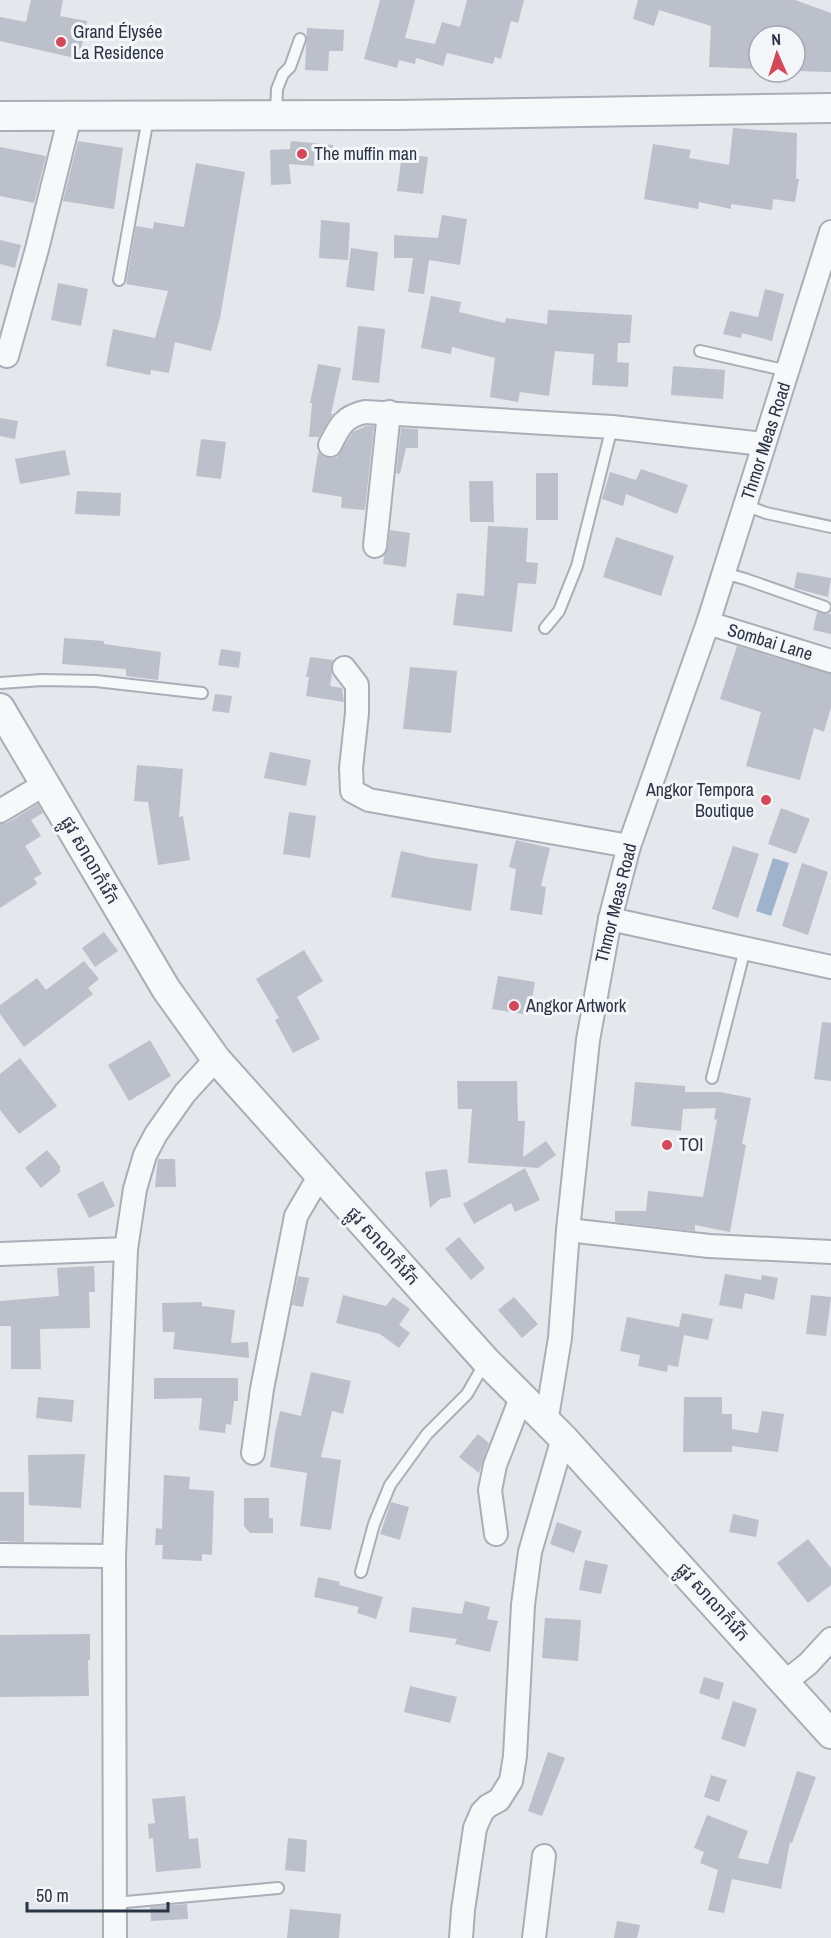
<svg xmlns="http://www.w3.org/2000/svg" width="831" height="1938" font-family="'Archivo Narrow','Noto Sans Khmer',sans-serif">
<rect width="100%" height="100%" fill="#e4e7ec"/>
<!-- water -->
<path fill="#9fb4cc" d="M773 858 789 863 771 916 756 911Z"/>
<!-- building -->
<g fill="#bbc0ca">
<path d="M31 0H63L60 16 87 21 79 59 0 41V17L26 22Z"/>
<path d="M380 0H415L405 38 435 44 442 22 460 27 467 0H524L518 23 511 21 501 59 495 57 493 64 447 53 443 66 416 58 415 64 399 60 397 68 364 59Z"/>
<path d="M638 0H795L831 13V72L795 71V36H759V69L709 67 711 26 659 10 654 26 633 19Z"/>
<path d="M307 28 344 30 343 51H329L328 71 305 70Z"/>
<path d="M733 128 797 133 796 179H799L795 202 773 199 772 210 731 204V209L699 202 698 209 644 199 653 144 691 150 689 158 729 165Z"/>
<path d="M78 141 123 148 114 209 63 201Z"/>
<path d="M291 141 333 145V159H314V166L289 164 291 184 271 185 270 150 290 149Z"/>
<path d="M0 147 46 156 34 203 0 196Z"/>
<path d="M402 154 428 157 423 194 397 191Z"/>
<path d="M196 163 245 172 220 318 211 351 175 342 169 373 151 370 150 375 106 366 113 329 155 338 168 291 126 284 136 226 153 229 154 222 184 227Z"/>
<path d="M442 215 467 219 460 265 429 260 424 294 408 292 413 258H394V235L438 238Z"/>
<path d="M321 220 350 223 348 260 319 258Z"/>
<path d="M0 240 21 245 15 268 0 264Z"/>
<path d="M351 248 378 252 374 291 346 287Z"/>
<path d="M58 283 88 289 81 326 51 320Z"/>
<path d="M765 289 784 294 772 341 742 333 741 338 723 334 730 311 758 317Z"/>
<path d="M431 296 461 302 459 312 505 323 506 318 547 324 548 310 632 315 630 343H618L617 362 629 363 628 387 592 385 594 354 555 351 549 396 520 392 518 402 490 397 495 358 452 347 451 354 421 348Z"/>
<path d="M358 326 385 329 379 383 352 380Z"/>
<path d="M318 364 341 368 331 414H333L319 437H309L312 403H310Z"/>
<path d="M673 366 725 370 723 399 671 395Z"/>
<path d="M0 418 18 421 15 439 0 436Z"/>
<path d="M366 426H374L365 510 341 508 342 497 312 492 318 452 324 457 331 458 337 457 353 432Z"/>
<path d="M401 428 418 429V448H406L400 474 396 473Z"/>
<path d="M201 439 226 442 221 479 196 476Z"/>
<path d="M65 450 70 475 20 484 15 459Z"/>
<path d="M641 469 688 485 677 514 626 494 623 506 602 499 610 472 636 480Z"/>
<rect x="536" y="473" width="22" height="47"/>
<path d="M469 481H493L494 522H470Z"/>
<path d="M77 491 121 493 120 516 75 514Z"/>
<path d="M488 526 528 528 526 562 538 563 536 584 518 583 512 632 453 625 457 593 484 596Z"/>
<path d="M390 530 410 533 406 567 383 564 384 556 388 547Z"/>
<path d="M616 537 674 556 661 596 603 577Z"/>
<path d="M797 572 831 578 828 597 794 588Z"/>
<path d="M817 612 831 614V634L813 630Z"/>
<path d="M64 638 104 641V644L161 652 158 680 126 676V669L62 664Z"/>
<path d="M737 646 831 674V707L824 732 814 728 800 780 746 766 761 712 720 699Z"/>
<path d="M221 649 241 652 239 668 218 665Z"/>
<path d="M310 657 333 660 331 669 332 674 330 686 342 688 344 702 306 696 309 677H306Z"/>
<path d="M410 667 457 671 451 733 403 729Z"/>
<path d="M215 694 232 696 229 713 212 711Z"/>
<path d="M270 752 311 760 306 786 264 778Z"/>
<path d="M137 765 183 769 179 817 183 816 190 860 158 865 148 802 134 801Z"/>
<path d="M38 804 43 813 31 820 41 836 25 846 42 874 34 878 37 884 0 908V824L7 823Z"/>
<path d="M781 808 810 819 796 854 768 844Z"/>
<path d="M289 812 316 816 310 858 283 854Z"/>
<path d="M516 840 550 848 541 886 546 887 542 915 510 910 516 869 509 867Z"/>
<path d="M733 846 759 854 738 918 712 909Z"/>
<path d="M401 851 432 858 478 864 471 911 391 897Z"/>
<path d="M802 863 828 872 808 935 782 926Z"/>
<path d="M104 932 118 951 95 967 82 948Z"/>
<path d="M304 950 323 981 297 997 320 1039 293 1053 275 1020 279 1018 256 979Z"/>
<path d="M84 961 99 979 88 988 93 994 24 1047 0 1014V1005L37 978 46 990Z"/>
<path d="M498 976 535 982 529 1015 492 1009Z"/>
<path d="M822 1022 831 1023V1081L814 1079Z"/>
<path d="M150 1040 171 1076 129 1101 108 1065Z"/>
<path d="M20 1058 57 1106 19 1134 0 1110V1074Z"/>
<path d="M457 1081H517L518 1121H525L523 1157 546 1141 556 1155 538 1168 468 1163 472 1109H458Z"/>
<path d="M635 1082 685 1086V1092H720L751 1098 742 1144 746 1145 730 1232 695 1225V1231L615 1222V1211H646L648 1191 703 1197 717 1120 714 1119 716 1108 683 1109 681 1131 631 1126Z"/>
<path d="M47 1150 60 1166V1172L41 1188 25 1168Z"/>
<path d="M158 1159H175L176 1187H155Z"/>
<path d="M525 1168 540 1200 515 1212 511 1203 474 1224 463 1204Z"/>
<path d="M447 1169 451 1197 440 1199 430 1208 425 1172Z"/>
<path d="M103 1181 115 1206 89 1218 77 1194Z"/>
<path d="M459 1237 485 1268 471 1280 445 1249Z"/>
<path d="M94 1266 95 1292H89L90 1328 40 1329 41 1369H11V1326H0V1301L59 1296 57 1268Z"/>
<path d="M725 1274 761 1280 762 1275 778 1278 774 1300 745 1293 742 1309 719 1305Z"/>
<path d="M298 1276 309 1278 303 1307 292 1305Z"/>
<path d="M343 1295 386 1306 393 1297 410 1309 399 1325 410 1333 399 1348 380 1334 336 1323Z"/>
<path d="M811 1295 831 1297 826 1336 806 1334Z"/>
<path d="M514 1297 538 1324 522 1338 498 1310Z"/>
<path d="M202 1302V1306L235 1310 231 1343 248 1342 249 1358 173 1349 175 1332H163L162 1303Z"/>
<path d="M682 1313 713 1319 708 1340 684 1335 678 1367 668 1365 667 1372 638 1366 640 1355 620 1351 627 1317 679 1327Z"/>
<path d="M311 1372 351 1381 343 1414 332 1411 321 1457 341 1460 331 1530 300 1526 307 1473 270 1467 275 1434 280 1411 301 1416Z"/>
<path d="M154 1378H238V1401H234L231 1425 226 1424 225 1433 199 1430 202 1398 154 1399Z"/>
<path d="M38 1397 74 1400 72 1422 36 1418Z"/>
<path d="M684 1397H722V1414H732V1429L758 1433 762 1411 784 1414 778 1452 732 1446V1452H683Z"/>
<path d="M478 1434 489 1443 479 1473 459 1457Z"/>
<path d="M85 1454 81 1508 29 1505 28 1455Z"/>
<path d="M164 1475 190 1477 189 1489 214 1491 212 1555 202 1554V1561L162 1559 163 1545H155L156 1528 162 1529Z"/>
<path d="M0 1492H24V1542L0 1541Z"/>
<path d="M244 1498H269V1518H273V1533H250L244 1526Z"/>
<path d="M391 1502 409 1507 400 1540 380 1534Z"/>
<path d="M733 1514 759 1520 756 1537 729 1532Z"/>
<path d="M557 1522 582 1531 574 1553 550 1544Z"/>
<path d="M808 1539 831 1568V1585L808 1603 777 1563Z"/>
<path d="M585 1560 608 1565 601 1594 579 1590Z"/>
<path d="M318 1577 340 1582 339 1585 383 1597 376 1619 357 1613 359 1607 314 1597Z"/>
<path d="M465 1601 490 1607 487 1619 498 1621 490 1652 455 1644 457 1639 409 1632 412 1607 462 1614Z"/>
<path d="M545 1618 581 1620 578 1661 542 1658Z"/>
<path d="M90 1634V1660H88L89 1696 0 1697V1635Z"/>
<path d="M704 1677 724 1683 719 1700 699 1693Z"/>
<path d="M410 1686 457 1697 450 1723 404 1712Z"/>
<path d="M733 1701 757 1709 745 1747 721 1739Z"/>
<path d="M548 1752 565 1758 542 1816 528 1811Z"/>
<path d="M797 1771 816 1777 792 1843 790 1842 781 1889 732 1879 724 1913 708 1910 718 1870 700 1863 704 1852 694 1848 707 1815 748 1831 738 1858 768 1864Z"/>
<path d="M711 1775 727 1780 719 1802 704 1797Z"/>
<path d="M185 1796 189 1839 198 1838 201 1868 156 1872 153 1838 149 1839 148 1824 155 1823 152 1799Z"/>
<path d="M288 1838 307 1840 305 1872 285 1870Z"/>
<path d="M187 1904 188 1919 151 1921 150 1907Z"/>
<path d="M290 1909 341 1914 339 1938H287Z"/>
<path d="M617 1921 640 1925 637 1938H614Z"/>
</g>
<g fill="none" stroke-linecap="round" stroke-linejoin="round">
<defs>
<g id="service">
<path d="M276 114 277 89 283 74 290 67 300 39"/>
<path d="M119 280 148 118"/>
<path d="M700 351 788 371"/>
<path d="M745 505 766 513 831 527"/>
<path d="M724 573 745 579 825 607"/>
<path d="M545 628 559 611 577 566 612 427"/>
<path d="M0 683 42 680 96 681 202 693"/>
<path d="M712 1078 745 949"/>
<path d="M361 1572 374 1524 390 1485 427 1434 467 1394 486 1361"/>
<path d="M115 1903 278 1888"/>
</g>
<g id="minor">
<path d="M7 356 37 249 70 116"/>
<path d="M330 445C339 427 344 416 365 412L612 427 763 444"/>
<path d="M375 546 389 412"/>
<path d="M708 623 831 661"/>
<path d="M344 668 357 685V713L351 768 352 791 369 800 629 846"/>
<path d="M0 811 45 784"/>
<path d="M610 919 831 967"/>
<path d="M568 1230 709 1246 831 1252"/>
<path d="M0 1254 126 1249"/>
<path d="M546 1423 560 1338 568 1230 588 1040 610 919 629 846 708 623 831 232"/>
<path d="M253 1453 262 1389 296 1216 320 1175"/>
<path d="M496 1534 490 1490 495 1465 521 1398"/>
<path d="M0 1555 114 1556"/>
<path d="M785 1682 808 1664 831 1639"/>
<path d="M115 1938 114 1556 126 1249 135 1189 145 1155 156 1134 185 1093 216 1059"/>
<path d="M461 1938 463 1910 475 1828 482 1812 488 1806 499 1800 511 1781 515 1756 523 1605 530 1552 563 1438"/>
<path d="M534 1938 544 1856"/>
</g>
<g id="tertiary">
<path d="M0 116 397 115 831 108"/>
<path d="M0 708 166 989 216 1059 486 1361 563 1438 831 1734"/>
</g>
</defs>
<!-- service casing -->
<use href="#service" stroke="#a9aeb7" stroke-width="14"/>
<!-- minor casing -->
<use href="#minor" stroke="#a9aeb7" stroke-width="26"/>
<!-- tertiary casing -->
<use href="#tertiary" stroke="#a9aeb7" stroke-width="32"/>
<!-- service -->
<use href="#service" stroke="#f7f8fa" stroke-width="10"/>
<!-- minor -->
<use href="#minor" stroke="#f7f8fa" stroke-width="22"/>
<!-- tertiary -->
<use href="#tertiary" stroke="#f7f8fa" stroke-width="28"/>
</g>
<!-- markers -->
<g fill="#d1495b" stroke="#f4f6f9" stroke-width="2">
<circle cx="61" cy="42" r="6"/>
<circle cx="302" cy="154" r="6"/>
<circle cx="766" cy="800" r="6"/>
<circle cx="514" cy="1006" r="6"/>
<circle cx="667" cy="1145" r="6"/>
</g>
<g text-anchor="middle" stroke-width="6" stroke-linejoin="round" paint-order="stroke">
<!-- poi labels -->
<g font-size="18" fill="#2b3445" stroke="#f4f6f9" text-anchor="start">
<text x="73" y="38">Grand Élysée<tspan x="73" dy="21">La Residence</tspan></text>
<text x="314" y="160">The muffin man</text>
<text x="754" y="796" text-anchor="end">Angkor Tempora<tspan x="754" dy="21">Boutique</tspan></text>
<text x="526" y="1012">Angkor Artwork</text>
<text x="679" y="1151">TOI</text>
</g>
<!-- street labels -->
<g font-size="18" fill="#2b3445" stroke="#f4f6f9">
<text transform="translate(766 441) rotate(-72)" y="6">Thmor Meas Road</text>
<text transform="translate(770 642) rotate(17)" y="6">Sombai Lane</text>
<text transform="translate(90 860) rotate(60)" y="6">ផ្លូវ សាលាកំរើក</text>
<text transform="translate(616 903) rotate(-76)" y="6">Thmor Meas Road</text>
<text transform="translate(383 1246) rotate(48)" y="6">ផ្លូវ សាលាកំរើក</text>
<text transform="translate(713 1602) rotate(48)" y="6">ផ្លូវ សាលាកំរើក</text>
</g>
</g>
<!-- north arrow -->
<g transform="translate(777 54) rotate(357)"><circle r="28" fill="#f4f6f9" stroke="#a4a8b1" stroke-width="1.5"/>
<path d="M0-4.5L10 22L0 15L-10 22Z" fill="#d1495b"/>
<text y="-9" font-size="16" font-weight="bold" text-anchor="middle" fill="#2b3445">N</text>
</g>
<!-- scale -->
<path d="M27 1902v9h141v-9" fill="none" stroke="#2b3445" stroke-width="3"/>
<text x="36" y="1902" font-size="18" fill="#2b3445" stroke="#f4f6f9" stroke-width="4.5" paint-order="stroke">50 m</text>
</svg>
